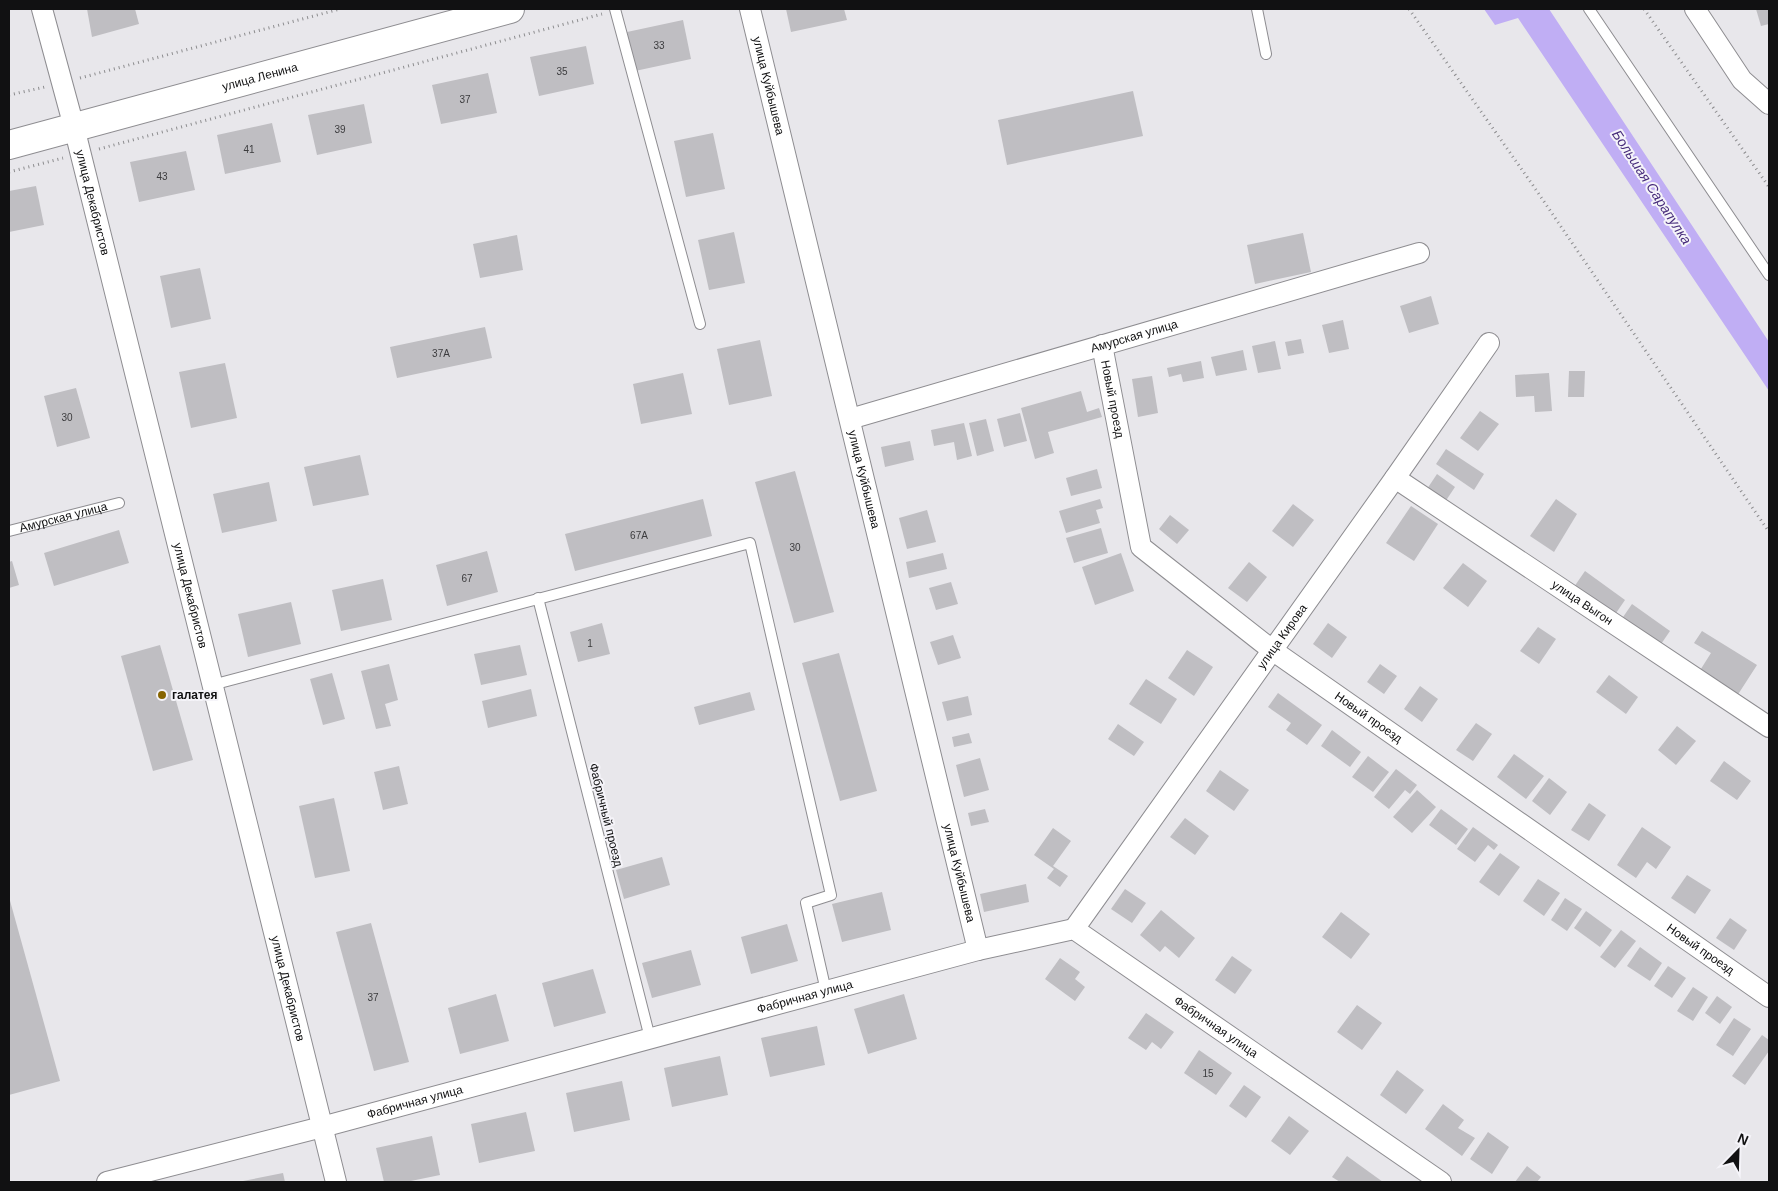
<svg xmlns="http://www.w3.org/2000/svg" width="1778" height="1191" font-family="Helvetica,sans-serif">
<rect width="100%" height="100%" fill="#e8e7eb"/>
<!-- water -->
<path fill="#c0aef4" d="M1484 9H1549L1769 342V391L1518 18 1495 25Z"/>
<!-- building -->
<g fill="#bfbec2">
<path d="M87 9H135L139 24 92 37Z"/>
<path d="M786 9H844L847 20 791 32Z"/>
<path d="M1756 9H1769V24L1761 26Z"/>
<path d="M683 20 691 59 635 71 627 32Z"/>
<path d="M586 46 594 84 539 96 530 57Z"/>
<path d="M488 73 497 113 441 124 432 85Z"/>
<path d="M1133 91 1143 136 1007 165 998 120Z"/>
<path d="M364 104 372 143 317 155 308 115Z"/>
<path d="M272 123 281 162 225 174 217 135Z"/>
<path d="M713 133 725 189 686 197 674 141Z"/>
<path d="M186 151 195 190 139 202 130 162Z"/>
<path d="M36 186 44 225 9 232V191Z"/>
<path d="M734 232 745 283 709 290 698 240Z"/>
<path d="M1303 233 1311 272 1255 284 1247 245Z"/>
<path d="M517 235 523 270 480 278 473 244Z"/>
<path d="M200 268 211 319 171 328 160 276Z"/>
<path d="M1431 296 1439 324 1409 333 1400 306Z"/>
<path d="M1343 320 1349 349 1329 353 1322 325Z"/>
<path d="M485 327 492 358 397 378 390 347Z"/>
<path d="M1301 339 1304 353 1288 356 1285 342Z"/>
<path d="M760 340 772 396 729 405 717 349Z"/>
<path d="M1275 341 1281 369 1258 373 1252 346Z"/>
<path d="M1243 350 1247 370 1216 376 1211 357Z"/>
<path d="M1201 361 1204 378 1183 382 1181 374 1169 377 1167 368Z"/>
<path d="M225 363 237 418 191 428 179 372Z"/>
<path d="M1569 371H1585L1584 397H1568Z"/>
<path d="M683 373 692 414 641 424 633 384Z"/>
<path d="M1549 373 1552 411 1535 412 1534 396 1516 397 1515 375Z"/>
<path d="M1152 376 1158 413 1138 417 1132 379Z"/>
<path d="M76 388 90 438 57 447 44 396Z"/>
<path d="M1081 391 1087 412 1099 408 1102 417 1048 432 1054 453 1035 459 1021 408Z"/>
<path d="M1480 411 1499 424 1478 451 1460 438Z"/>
<path d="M1020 413 1027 441 1004 447 997 419Z"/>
<path d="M986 419 994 451 977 456 969 423Z"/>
<path d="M964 423 972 456 957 460 954 442 934 446 931 430Z"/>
<path d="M910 441 914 460 885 467 881 447Z"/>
<path d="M1446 449 1484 474 1474 490 1436 464Z"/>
<path d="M360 455 369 495 313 506 304 467Z"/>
<path d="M1097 469 1102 488 1071 496 1066 478Z"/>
<path d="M795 471 834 612 794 623 755 482Z"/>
<path d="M1437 474 1455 487 1445 502 1427 489Z"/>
<path d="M269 482 277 521 222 533 213 494Z"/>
<path d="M703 499 712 536 575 571 565 534Z"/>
<path d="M1100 499 1103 508 1096 510 1100 523 1066 533 1059 511Z"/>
<path d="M1556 499 1577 514 1554 552 1530 536Z"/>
<path d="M1293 504 1314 520 1293 547 1272 531Z"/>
<path d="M1411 506 1438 524 1414 561 1386 543Z"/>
<path d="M927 510 936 542 907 549 899 518Z"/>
<path d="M1170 515 1189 530 1177 544 1159 529Z"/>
<path d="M1101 528 1108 553 1074 563 1066 538Z"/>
<path d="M119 530 129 563 54 586 44 553Z"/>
<path d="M487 551 498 592 447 606 436 565Z"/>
<path d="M943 553 947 569 909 578 906 562Z"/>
<path d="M1121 553 1134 591 1095 605 1082 567Z"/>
<path d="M12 561 19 585 9 588V562Z"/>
<path d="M1249 562 1267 577 1247 602 1228 588Z"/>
<path d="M1463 563 1487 581 1468 607 1443 588Z"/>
<path d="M1585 571 1625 600 1614 616 1574 587Z"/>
<path d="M383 579 392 620 341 631 332 590Z"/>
<path d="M951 582 958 604 936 610 929 588Z"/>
<path d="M291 602 301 644 248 657 238 614Z"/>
<path d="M1632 604 1670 631 1659 647 1621 620Z"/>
<path d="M602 623 610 654 578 662 570 632Z"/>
<path d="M1328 623 1347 637 1332 658 1313 644Z"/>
<path d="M1538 627 1556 639 1539 664 1520 651Z"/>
<path d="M1702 631 1757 665 1737 696 1699 672 1711 653 1694 643Z"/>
<path d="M953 635 961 658 938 665 930 642Z"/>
<path d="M160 645 193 760 153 771 121 656Z"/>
<path d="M520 645 527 675 481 685 474 654Z"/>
<path d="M1187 650 1213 667 1194 696 1168 678Z"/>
<path d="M839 653 877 791 840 801 802 663Z"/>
<path d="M389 664 398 700 385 704 391 726 376 729 361 671Z"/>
<path d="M1380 664 1397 676 1384 694 1367 682Z"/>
<path d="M332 673 345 719 323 725 310 679Z"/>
<path d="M1609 675 1638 697 1626 714 1596 692Z"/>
<path d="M1146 679 1177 699 1161 724 1129 704Z"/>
<path d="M1420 686 1438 699 1422 722 1404 709Z"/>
<path d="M531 689 537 716 488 728 482 701Z"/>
<path d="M750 692 755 710 699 725 694 707Z"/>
<path d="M1278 693 1322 725 1307 745 1286 730 1291 723 1268 707Z"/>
<path d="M968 696 972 715 947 721 942 702Z"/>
<path d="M1476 723 1492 734 1473 761 1456 750Z"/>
<path d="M1118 724 1144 742 1134 756 1108 739Z"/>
<path d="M1677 726 1696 741 1676 765 1658 750Z"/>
<path d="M1332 730 1361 752 1350 767 1321 746Z"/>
<path d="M969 733 972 743 954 747 952 737Z"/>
<path d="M1514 754 1544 776 1526 799 1497 777Z"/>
<path d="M1368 756 1389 772 1373 792 1352 777Z"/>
<path d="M980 758 989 790 964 797 956 765Z"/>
<path d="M1724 761 1751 781 1737 800 1710 781Z"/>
<path d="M399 766 408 804 383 810 374 772Z"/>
<path d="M1396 769 1417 785 1410 794 1405 790 1389 809 1374 797Z"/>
<path d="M1220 770 1249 790 1234 811 1206 791Z"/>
<path d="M1549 778 1567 792 1550 815 1532 801Z"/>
<path d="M1417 790 1436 807 1412 833 1393 817Z"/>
<path d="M334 798 350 871 315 878 299 806Z"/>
<path d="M1589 803 1606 815 1589 841 1571 830Z"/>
<path d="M985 809 989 822 971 826 968 813Z"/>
<path d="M1441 809 1468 829 1456 845 1429 825Z"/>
<path d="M1185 818 1209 836 1195 855 1170 837Z"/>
<path d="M1473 827 1498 845 1494 850 1488 845 1475 862 1457 849Z"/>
<path d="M1642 827 1671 847 1656 869 1647 862 1636 878 1617 865Z"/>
<path d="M1053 828 1071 841 1053 866 1068 876 1060 887 1047 878 1054 869 1034 855Z"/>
<path d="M1500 853 1520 867 1499 896 1479 882Z"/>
<path d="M662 857 670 885 624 899 616 870Z"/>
<path d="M1687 875 1711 890 1695 914 1671 898Z"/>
<path d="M1538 879 1560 893 1544 916 1523 901Z"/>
<path d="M1026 884 1029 902 984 912 980 894Z"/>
<path d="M1125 889 1146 903 1132 923 1111 909Z"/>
<path d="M882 892 891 930 842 942 832 904Z"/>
<path d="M9 897 60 1081 9 1095Z"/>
<path d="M1565 898 1582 909 1567 931 1551 920Z"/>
<path d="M1161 910 1195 938 1179 958 1165 946 1160 952 1140 935Z"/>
<path d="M1586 911 1612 930 1600 947 1574 928Z"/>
<path d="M1341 912 1370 934 1351 959 1322 937Z"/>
<path d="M1730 918 1747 930 1734 950 1716 938Z"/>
<path d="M371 923 409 1062 374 1071 336 932Z"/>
<path d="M787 924 798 961 751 974 741 937Z"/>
<path d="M1621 930 1636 941 1615 968 1600 957Z"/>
<path d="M1640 947 1662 963 1650 981 1627 966Z"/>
<path d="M691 950 701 985 652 998 642 963Z"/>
<path d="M1232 956 1252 970 1235 994 1215 980Z"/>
<path d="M1060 958 1080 972 1075 979 1085 987 1075 1001 1045 979Z"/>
<path d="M1668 966 1686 978 1672 998 1654 986Z"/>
<path d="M593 969 606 1013 554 1027 542 983Z"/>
<path d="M1693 987 1708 997 1693 1021 1677 1011Z"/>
<path d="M496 994 509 1041 460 1054 448 1008Z"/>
<path d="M904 994 917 1039 868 1054 854 1009Z"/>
<path d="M1717 996 1732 1007 1720 1024 1705 1013Z"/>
<path d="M1357 1005 1382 1023 1362 1050 1337 1032Z"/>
<path d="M1146 1013 1174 1032 1161 1049 1152 1042 1146 1050 1128 1038Z"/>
<path d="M1734 1018 1751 1029 1733 1056 1716 1045Z"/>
<path d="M817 1026 825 1065 770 1077 761 1038Z"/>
<path d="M1762 1035 1769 1040V1051L1745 1085 1732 1076Z"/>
<path d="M1199 1050 1232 1073 1216 1095 1184 1073Z"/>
<path d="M720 1056 728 1095 672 1107 664 1068Z"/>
<path d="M1397 1070 1424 1090 1406 1114 1380 1095Z"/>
<path d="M622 1081 630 1120 574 1132 566 1093Z"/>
<path d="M1244 1085 1261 1097 1246 1118 1229 1106Z"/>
<path d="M1443 1104 1464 1120 1458 1128 1475 1138 1462 1156 1425 1129Z"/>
<path d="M526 1112 535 1151 479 1163 471 1124Z"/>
<path d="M1289 1116 1309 1131 1290 1155 1271 1141Z"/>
<path d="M1488 1132 1509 1147 1492 1174 1470 1159Z"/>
<path d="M432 1136 440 1175 406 1182H384L376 1148Z"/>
<path d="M1347 1156 1383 1182H1340L1332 1177Z"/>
<path d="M1527 1166 1541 1177 1537 1182H1515Z"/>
<path d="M283 1173 285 1182H243V1181Z"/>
</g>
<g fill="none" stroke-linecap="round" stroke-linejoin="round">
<defs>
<g id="service">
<path d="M615 9 700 324"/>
<path d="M1257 9 1266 54"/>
<path d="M1589 9 1769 275"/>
<path id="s1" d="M9 531 119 503"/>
<path d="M538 598 650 1038"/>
<path d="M212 685 750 543 831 895 806 903 826 991"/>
</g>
<g id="minor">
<path id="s2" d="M42 9 74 127 336 1182"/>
<path id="s3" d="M750 9 978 950"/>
<path d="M1695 9 1742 80 1769 104"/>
<path id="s4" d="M1102 345 1141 547 1272 650 1769 997"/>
<path id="s5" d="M850 419 1419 253"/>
<path id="s6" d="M1395 478 1769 727"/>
<path id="s7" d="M1074 929 1395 478 1489 343"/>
<path id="s8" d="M107 1182 322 1127 978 950 1074 929 1441 1182"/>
</g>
<g id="secondary">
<path id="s9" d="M9 145 510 9"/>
</g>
</defs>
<!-- service casing -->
<use href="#service" stroke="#8e8d91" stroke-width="12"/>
<!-- minor casing -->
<use href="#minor" stroke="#8e8d91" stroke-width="22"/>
<!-- secondary casing -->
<use href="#secondary" stroke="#8e8d91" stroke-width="30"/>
<!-- path -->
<g stroke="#8d8d8f" stroke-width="3" stroke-dasharray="1 4" stroke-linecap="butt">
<path d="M1409 9 1532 184 1769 532"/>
<path d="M1644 9 1769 187"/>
<path d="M80 78 340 9"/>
<path d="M9 95 45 87"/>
<path d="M99 149 602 14"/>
<path d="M9 172 63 158"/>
</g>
<!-- service -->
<use href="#service" stroke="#fff" stroke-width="10"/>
<!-- minor -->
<use href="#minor" stroke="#fff" stroke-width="20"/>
<!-- secondary -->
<use href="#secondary" stroke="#fff" stroke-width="28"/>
</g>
<!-- markers -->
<circle fill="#876500" stroke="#f5f4f9" stroke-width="2" cx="162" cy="695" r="5"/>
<g text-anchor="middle" stroke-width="4" stroke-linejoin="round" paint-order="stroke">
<!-- number labels -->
<g font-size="10" fill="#3c3c3e">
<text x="659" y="49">33</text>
<text x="562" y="75">35</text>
<text x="465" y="103">37</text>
<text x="340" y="133">39</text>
<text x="249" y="153">41</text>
<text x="162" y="180">43</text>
<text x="441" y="357">37А</text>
<text x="67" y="421">30</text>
<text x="639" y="539">67А</text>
<text x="795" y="551">30</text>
<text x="467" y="582">67</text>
<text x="590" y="647">1</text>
<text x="373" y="1001">37</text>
<text x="1208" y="1077">15</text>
</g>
<!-- street labels -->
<g font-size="12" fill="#111112" stroke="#f5f4f9">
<text dy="4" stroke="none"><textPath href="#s9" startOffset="260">улица Ленина</textPath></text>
<text dy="4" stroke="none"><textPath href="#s3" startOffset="79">улица Куйбышева</textPath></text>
<text dy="4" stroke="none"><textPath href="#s2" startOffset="200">улица Декабристов</textPath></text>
<text dy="4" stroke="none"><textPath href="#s5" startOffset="296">Амурская улица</textPath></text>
<text dy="4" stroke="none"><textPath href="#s4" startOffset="55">Новый проезд</textPath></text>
<text dy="4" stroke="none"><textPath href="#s3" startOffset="484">улица Куйбышева</textPath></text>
<text dy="4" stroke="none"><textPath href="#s1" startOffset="56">Амурская улица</textPath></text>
<text dy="4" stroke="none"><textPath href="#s2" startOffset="605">улица Декабристов</textPath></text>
<text dy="4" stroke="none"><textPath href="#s6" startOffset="225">улица Выгон</textPath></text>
<text dy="4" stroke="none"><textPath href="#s7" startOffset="359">улица Кирова</textPath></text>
<text dy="4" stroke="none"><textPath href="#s4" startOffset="490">Новый проезд</textPath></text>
<text transform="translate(606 815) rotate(76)" y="4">Фабричный проезд</text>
<text dy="4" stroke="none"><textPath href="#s3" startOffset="889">улица Куйбышева</textPath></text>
<text dy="4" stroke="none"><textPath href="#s4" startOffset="895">Новый проезд</textPath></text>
<text dy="4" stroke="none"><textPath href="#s2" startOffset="1010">улица Декабристов</textPath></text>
<text dy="4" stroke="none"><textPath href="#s8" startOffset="722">Фабричная улица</textPath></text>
<text dy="4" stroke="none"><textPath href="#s8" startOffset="1172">Фабричная улица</textPath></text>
<text dy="4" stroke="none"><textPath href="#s8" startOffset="318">Фабричная улица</textPath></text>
</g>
<!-- poi labels -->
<g font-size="12" font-weight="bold" fill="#111112" stroke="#f5f4f9" text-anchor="start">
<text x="172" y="699">галатея</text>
</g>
<!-- water labels -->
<g font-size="14" font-style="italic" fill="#472c7b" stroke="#f5f4f9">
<text transform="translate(1652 187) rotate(57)" y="5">Большая Сарапулка</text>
</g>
</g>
<!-- border -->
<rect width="1778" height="1191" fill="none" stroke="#111112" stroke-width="20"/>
<!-- north arrow -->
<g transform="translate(1738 1151) rotate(23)" stroke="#f5f4f9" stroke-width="4" paint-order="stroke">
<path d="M0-4L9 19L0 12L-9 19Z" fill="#111112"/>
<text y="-8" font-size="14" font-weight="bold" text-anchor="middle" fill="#111112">N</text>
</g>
</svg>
